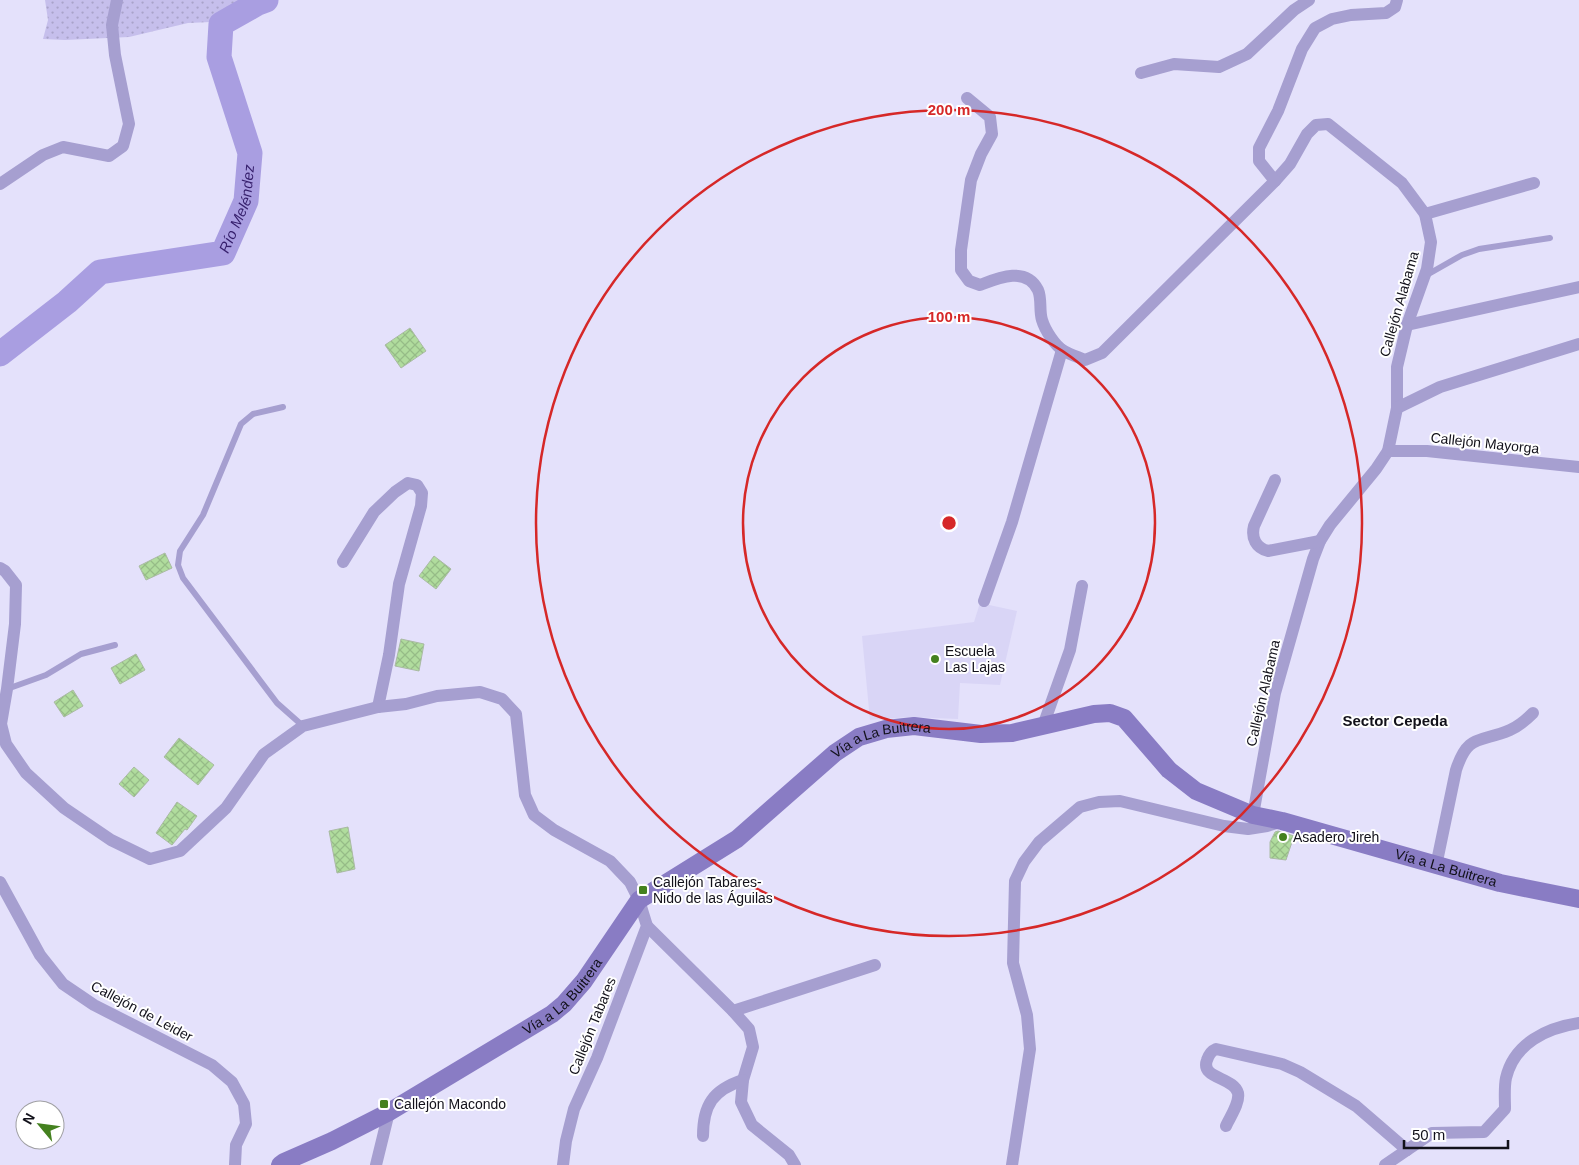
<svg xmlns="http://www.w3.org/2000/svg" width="1579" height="1165" font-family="Arial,sans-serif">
<defs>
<pattern id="green-dots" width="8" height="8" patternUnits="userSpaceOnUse" patternTransform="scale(1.25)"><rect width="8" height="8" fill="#c6bfec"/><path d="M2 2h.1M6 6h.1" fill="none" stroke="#a9a3ca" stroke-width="1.8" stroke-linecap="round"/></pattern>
<pattern id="building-cross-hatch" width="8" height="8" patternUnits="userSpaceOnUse" patternTransform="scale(1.25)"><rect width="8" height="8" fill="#b0dc9d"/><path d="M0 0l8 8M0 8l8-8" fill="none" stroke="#96bc87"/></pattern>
</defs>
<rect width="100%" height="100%" fill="#e4e1fb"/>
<!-- built -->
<path fill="#d9d5f6" d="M980 603 1017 611 1000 685 960 683 958 719 909 717 870 720 862 636 974 622Z"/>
<!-- green -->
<path fill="url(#green-dots)" d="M45 0H266L258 3 221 24 211 22 188 23 129 37 65 40 43 39 48 20Z"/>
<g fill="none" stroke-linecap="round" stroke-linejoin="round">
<!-- river -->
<path stroke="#a99ee1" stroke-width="25" id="s1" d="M0 354 67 302 100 272 223 253 246 201 250 153 219 57 221 24 258 3 266 0"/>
</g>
<!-- building -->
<g fill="url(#building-cross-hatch)" stroke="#aabaa4">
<path d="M410 328 426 351 401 368 385 345Z"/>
<path d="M165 553 172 568 146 580 139 566Z"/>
<path d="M434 556 451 569 436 589 419 576Z"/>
<path d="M401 639 424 644 419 671 395 666Z"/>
<path d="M136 654 145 670 120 684 111 668Z"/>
<path d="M73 690 83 706 64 717 54 702Z"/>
<path d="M179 738 214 765 198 785 164 757Z"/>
<path d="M134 767 149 780 134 797 119 784Z"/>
<path d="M177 802 197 816 187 830 185 829 172 845 156 833Z"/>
<path d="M348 827 355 869 337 873 329 831Z"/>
<path d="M1278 831 1294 836 1286 860 1270 858V842L1275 832Z"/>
</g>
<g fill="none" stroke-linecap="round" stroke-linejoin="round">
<!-- lane -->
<g stroke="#a69fd0" stroke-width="6">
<path d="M1425 276 1462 255 1479 249 1550 238"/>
<path d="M283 407 253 414 241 424 203 515 180 551 178 565 183 578 277 703 303 726"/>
<path d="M7 689 46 675 81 654 115 645"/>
</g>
<!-- street -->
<g stroke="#a69fd0" stroke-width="12">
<path d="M1141 73 1174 64 1219 67 1247 54 1294 10 1309 0"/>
<path d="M967 98 990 117 992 134 981 154 971 180 961 250V270L969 281 980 285C998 278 1026 266 1038 290 1042 299 1039 311 1042 320 1045 330 1055 346 1064 351 1071 355 1078 357 1085 360L1102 353 1275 181 1290 164 1307 134 1316 125 1328 124 1402 183 1425 214 1431 242 1427 269 1407 325 1397 367V408L1388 451 1376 469 1330 525 1320 541 1313 559 1275 693 1253 815"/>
<path d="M1275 181 1259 161V148L1278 111 1302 49 1315 28 1332 19 1351 15 1386 13 1395 7 1397 0"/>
<path d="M0 184 43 155 63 147 109 156 123 146 129 124 115 55 112 25 117 0"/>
<path d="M1425 214 1534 183"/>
<path d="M1407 325 1579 287"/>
<path d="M1397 408 1440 387 1579 344"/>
<path d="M1388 451H1427L1579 467"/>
<path d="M1275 480 1254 526C1251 538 1256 548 1268 551L1320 541"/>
<path d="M343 562 374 512 395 492 408 483 417 485 422 493 421 506 399 584 389 655 378 707"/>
<path d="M0 568 5 571 16 585 15 624 7 689 1 724 6 744 26 773 64 808 111 840 150 859 180 851 226 808 264 754 303 726 378 707 406 704 437 696 480 692 502 699 516 714 525 795 534 815 554 830 610 861 630 882 639 900 647 926 597 1058 574 1109 566 1141 563 1165"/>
<path d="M984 601 1012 522 1062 350"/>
<path d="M1043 726 1070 650 1082 586"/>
<path d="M1436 866 1456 770C1468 733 1480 743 1510 730 1519 726 1526 720 1533 713"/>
<path d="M0 882 40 955 63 984 94 1005 212 1065 232 1082 244 1104 246 1124 236 1145 235 1165"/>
<path d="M647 926 733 1011 749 1029 753 1047 743 1080 741 1102 752 1125 789 1155 795 1165"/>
<path d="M733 1011 875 965"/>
<path d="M1226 1126C1230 1117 1240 1103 1238 1093 1234 1077 1200 1079 1207 1060 1209 1054 1211 1051 1216 1049L1282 1064 1300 1072 1356 1106 1407 1150"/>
<path d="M703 1136C703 1105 713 1090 743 1080"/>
<path d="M376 1165 389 1112"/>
<path d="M1012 1165 1030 1049 1027 1015 1013 963 1015 881 1024 862 1039 842 1080 807 1099 802 1120 801 1224 826 1248 829 1267 826 1280 822"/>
<path d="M1385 1165 1432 1133 1484 1132 1505 1109C1505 1099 1504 1087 1506 1078 1514 1043 1547 1028 1579 1023"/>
</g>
<!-- secondary -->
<path stroke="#897cc4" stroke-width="18" id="s2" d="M280 1165 284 1162 332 1141 389 1112 552 1014 564 1004 584 981 639 900 737 839 835 753 859 737 886 729 914 726 981 734 1012 733 1094 714 1110 713 1124 718 1169 770 1196 791 1253 815 1282 821 1500 883 1579 899"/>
</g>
<!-- distance rings -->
<g fill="none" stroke="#d62828" stroke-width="2.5">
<circle cx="949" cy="523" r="206"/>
<circle cx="949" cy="523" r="413"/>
</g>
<!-- markers -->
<g fill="#44811f" stroke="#fff" stroke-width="2">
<circle cx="935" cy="659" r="5"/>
<circle cx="1283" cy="837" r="5"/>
<rect x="638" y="885" width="10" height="10" rx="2.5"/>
<rect x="379" y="1099" width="10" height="10" rx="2.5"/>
</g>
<g text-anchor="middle" stroke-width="4" stroke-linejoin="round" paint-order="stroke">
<!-- street labels -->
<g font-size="14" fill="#12111a" stroke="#fff">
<text transform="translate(1399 304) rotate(-74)" y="5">Callejón Alabama</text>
<text transform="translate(1485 443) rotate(6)" y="5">Callejón Mayorga</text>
<text transform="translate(1263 693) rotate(-77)" y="5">Callejón Alabama</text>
<text dy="5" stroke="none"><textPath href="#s2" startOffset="751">Vía a La Buitrera</textPath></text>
<text dy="5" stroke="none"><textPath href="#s2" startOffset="1365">Vía a La Buitrera</textPath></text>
<text dy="5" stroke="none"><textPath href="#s2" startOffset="331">Vía a La Buitrera</textPath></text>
<text transform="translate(142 1011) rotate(28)" y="5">Callejón de Leider</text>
<text transform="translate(592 1026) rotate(-68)" y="5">Callejón Tabares</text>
</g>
<!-- poi labels -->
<g font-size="14" fill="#12111a" stroke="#fff" text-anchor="start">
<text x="945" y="656">Escuela<tspan x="945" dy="16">Las Lajas</tspan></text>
<text x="1293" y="842">Asadero Jireh</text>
<text x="653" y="887">Callejón Tabares-<tspan x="653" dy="16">Nido de las Águilas</tspan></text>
<text x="394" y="1109">Callejón Macondo</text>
</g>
<!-- water labels -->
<g font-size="15" font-style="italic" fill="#351e6b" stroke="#fff">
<text dy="5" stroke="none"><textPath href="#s1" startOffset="301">Río Meléndez</textPath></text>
</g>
<!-- neighbourhood labels -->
<g font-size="15" font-weight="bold" fill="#12111a" stroke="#fff">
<text x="1395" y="726">Sector Cepeda</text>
</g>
</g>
<circle cx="949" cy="523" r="8" fill="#d62828" stroke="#fff" stroke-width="2.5"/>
<g font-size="15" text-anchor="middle" font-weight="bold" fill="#d62828" stroke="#fff" stroke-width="4" stroke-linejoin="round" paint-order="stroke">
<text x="949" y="115">200 m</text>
<text x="949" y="322">100 m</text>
</g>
<!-- north arrow -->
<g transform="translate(40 1125) rotate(299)"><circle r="24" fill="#ffffff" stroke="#a0a0a3"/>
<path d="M0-4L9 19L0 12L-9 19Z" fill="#44811f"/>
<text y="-8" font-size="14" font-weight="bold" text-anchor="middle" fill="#12111a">N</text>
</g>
<!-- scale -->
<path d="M1404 1140v8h104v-8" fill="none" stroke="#12111a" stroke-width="2.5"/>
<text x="1412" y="1140" font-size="15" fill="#12111a" stroke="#ffffff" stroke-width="4" paint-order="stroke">50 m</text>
</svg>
